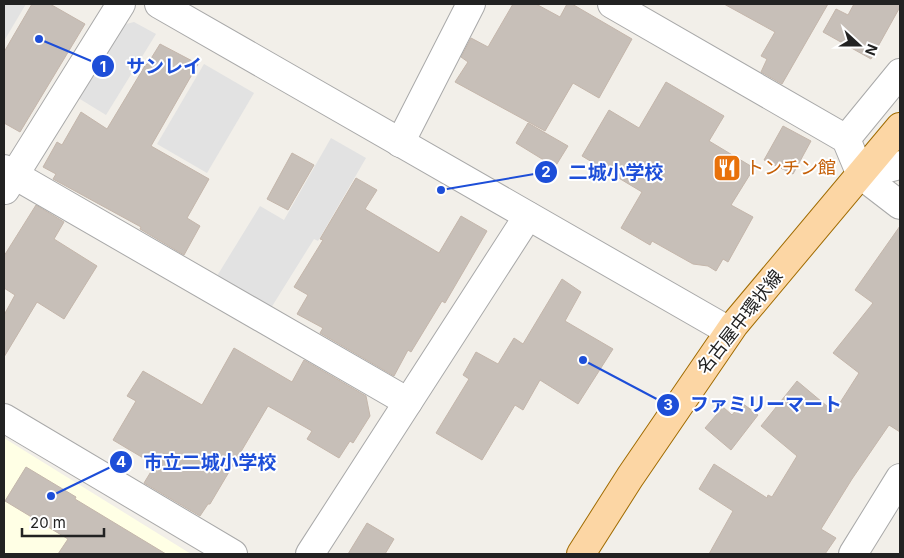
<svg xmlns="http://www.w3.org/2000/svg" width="904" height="558" font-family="Inter,'Noto Sans JP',sans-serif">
<rect width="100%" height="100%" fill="#f2efe9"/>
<!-- education -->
<path fill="#ffffe5" d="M4 438 191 554H4Z"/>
<!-- parking -->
<g fill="#e2e2e2">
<path d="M4 4H26L4 41Z"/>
<path d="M134 22 156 34 106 115 75 96 118 26Z"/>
<path d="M204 64 254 93 207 173 157 144Z"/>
<path d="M331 138 366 158 318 241 314 239 271 308 217 276 260 206 284 220Z"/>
</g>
<!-- building -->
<g fill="#c7bfb8" stroke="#c4b6ab">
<path d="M32 4H50L85 24 20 132 4 123V52Z"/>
<path d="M513 4H536L560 17 567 4H572L632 39 599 98 573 83 545 131 455 82 468 62 461 57 471 38 488 47Z"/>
<path d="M724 4H828L782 84 761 72 767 59 761 56 775 32Z"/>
<path d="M854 4H900V7L871 59 823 32 836 9 848 15Z"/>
<path d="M160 44 198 64 151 146 209 179 187 218 200 226 184 255 140 229 141 227 53 179 56 174 43 167 57 142 62 145 81 112 107 129 146 64 147 65Z"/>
<path d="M666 82 724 116 709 141 754 168 731 205 753 217 728 262 723 259 716 271 708 266 693 264 652 241 650 245 621 228 642 192 582 156 609 110 639 128Z"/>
<path d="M528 123 568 146 555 167 516 143Z"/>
<path d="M783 126 811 141 793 174 764 160Z"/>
<path d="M292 153 314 165 288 210 267 199Z"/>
<path d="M356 178 377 190 365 209 439 253 461 216 487 231 445 303 442 301 411 352 408 350 394 376 320 333 323 328 297 314 308 295 294 287 323 240 320 239Z"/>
<path d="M36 205 64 222 54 239 97 266 64 319 37 302 4 357V315L15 295 4 288V256Z"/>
<path d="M900 226V432L889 425 852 479 821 529 836 538 825 554H709L733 511 699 489 714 464 767 498 768 495 772 497 797 456 761 426 797 381 834 412 859 373 833 353 873 303 855 290Z"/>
<path d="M562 279 581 292 565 321 613 349 578 404 540 380 523 410 515 405 482 460 436 433 469 379 463 375 476 352 498 364 514 338 523 344Z"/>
<path d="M234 348 292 382 304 360 366 396 370 416 353 443 350 441 339 458 307 439 312 431 268 406 210 504H208L200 516 144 483 155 465 113 440 136 401 127 396 143 371 202 405Z"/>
<path d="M742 403 758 415 731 450 705 428 723 407 732 415Z"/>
<path d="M26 467 76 497 75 499 166 554H58L68 539 5 501Z"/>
<path d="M367 523 394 539 385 554H348Z"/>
</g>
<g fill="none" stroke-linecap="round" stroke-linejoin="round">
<defs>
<g id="minor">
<path d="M612 4 846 139 861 175 900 205"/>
<path d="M846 139 900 73"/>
<path d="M400 143 471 4"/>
<path d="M4 169 408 402"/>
<path d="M861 175 900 165"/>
<path d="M5 190 121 4"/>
<path d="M4 418 233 554"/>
<path d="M310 554 528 216"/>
<path d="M853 554 900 478"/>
</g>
<path id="tertiary" d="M159 4 729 331"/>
<path id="primary" d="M581 554 630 477 734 325 900 127"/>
</defs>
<!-- minor casing -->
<use href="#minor" stroke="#a9a9a9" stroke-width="30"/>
<!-- tertiary casing -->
<use href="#tertiary" stroke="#a9a9a9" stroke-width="30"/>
<!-- primary casing -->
<use href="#primary" stroke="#a06b00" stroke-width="30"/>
<!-- minor -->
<use href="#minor" stroke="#fff" stroke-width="28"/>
<!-- tertiary -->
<use href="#tertiary" stroke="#fff" stroke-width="28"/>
<!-- primary -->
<use href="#primary" stroke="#fcd6a4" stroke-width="28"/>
</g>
<!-- icons -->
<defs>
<symbol id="restaurant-square" viewBox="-11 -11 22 22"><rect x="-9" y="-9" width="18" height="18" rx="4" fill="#e8710a" stroke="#fff"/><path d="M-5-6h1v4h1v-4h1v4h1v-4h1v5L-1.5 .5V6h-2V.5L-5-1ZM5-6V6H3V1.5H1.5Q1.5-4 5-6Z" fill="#fff"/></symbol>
</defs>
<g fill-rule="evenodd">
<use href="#restaurant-square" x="711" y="152" width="32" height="32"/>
</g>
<g text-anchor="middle" stroke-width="4" stroke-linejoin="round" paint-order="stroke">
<!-- food labels -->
<g font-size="18" fill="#c56008" stroke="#fff" text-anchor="start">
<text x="746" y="174">トンチン館</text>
</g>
<!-- street labels -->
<g font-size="18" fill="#222" stroke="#fff">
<text transform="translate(740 322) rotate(-52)" y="6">名古屋中環状線</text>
</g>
</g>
<!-- callouts -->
<path fill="none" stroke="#1d4ed8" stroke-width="2" d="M39 39L103 66M441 190L546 172M583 360L668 405M51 496L121 462"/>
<g fill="#1d4ed8" stroke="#fff" stroke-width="2">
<circle cx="39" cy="39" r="5"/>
<circle cx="441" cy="190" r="5"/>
<circle cx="583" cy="360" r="5"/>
<circle cx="51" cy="496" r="5"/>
<circle cx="103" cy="66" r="12"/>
<circle cx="546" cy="172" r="12"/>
<circle cx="668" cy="405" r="12"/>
<circle cx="121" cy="462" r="12"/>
</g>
<g font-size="15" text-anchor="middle" font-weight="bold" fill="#fff">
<text x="103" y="72">1</text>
<text x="546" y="177">2</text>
<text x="668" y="410">3</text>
<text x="121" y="467">4</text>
</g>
<g font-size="19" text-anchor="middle" font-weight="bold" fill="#1d4ed8" stroke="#fff" stroke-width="4" stroke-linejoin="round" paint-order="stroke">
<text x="164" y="73">サンレイ</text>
<text x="616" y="179">二城小学校</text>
<text x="766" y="411">ファミリーマート</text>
<text x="210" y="469">市立二城小学校</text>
</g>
<!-- border -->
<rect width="904" height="558" fill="none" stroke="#222222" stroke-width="10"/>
<!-- north arrow -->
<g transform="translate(859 45) rotate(111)" stroke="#ffffff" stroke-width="4" paint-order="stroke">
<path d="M0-4L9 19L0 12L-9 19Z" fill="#222222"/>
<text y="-8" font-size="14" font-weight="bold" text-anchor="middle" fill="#222222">N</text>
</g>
<!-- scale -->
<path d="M22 528v8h82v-8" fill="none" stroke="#222222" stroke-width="2.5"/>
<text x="30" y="528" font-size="15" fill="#222222" stroke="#ffffff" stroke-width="4" paint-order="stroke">20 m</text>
</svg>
